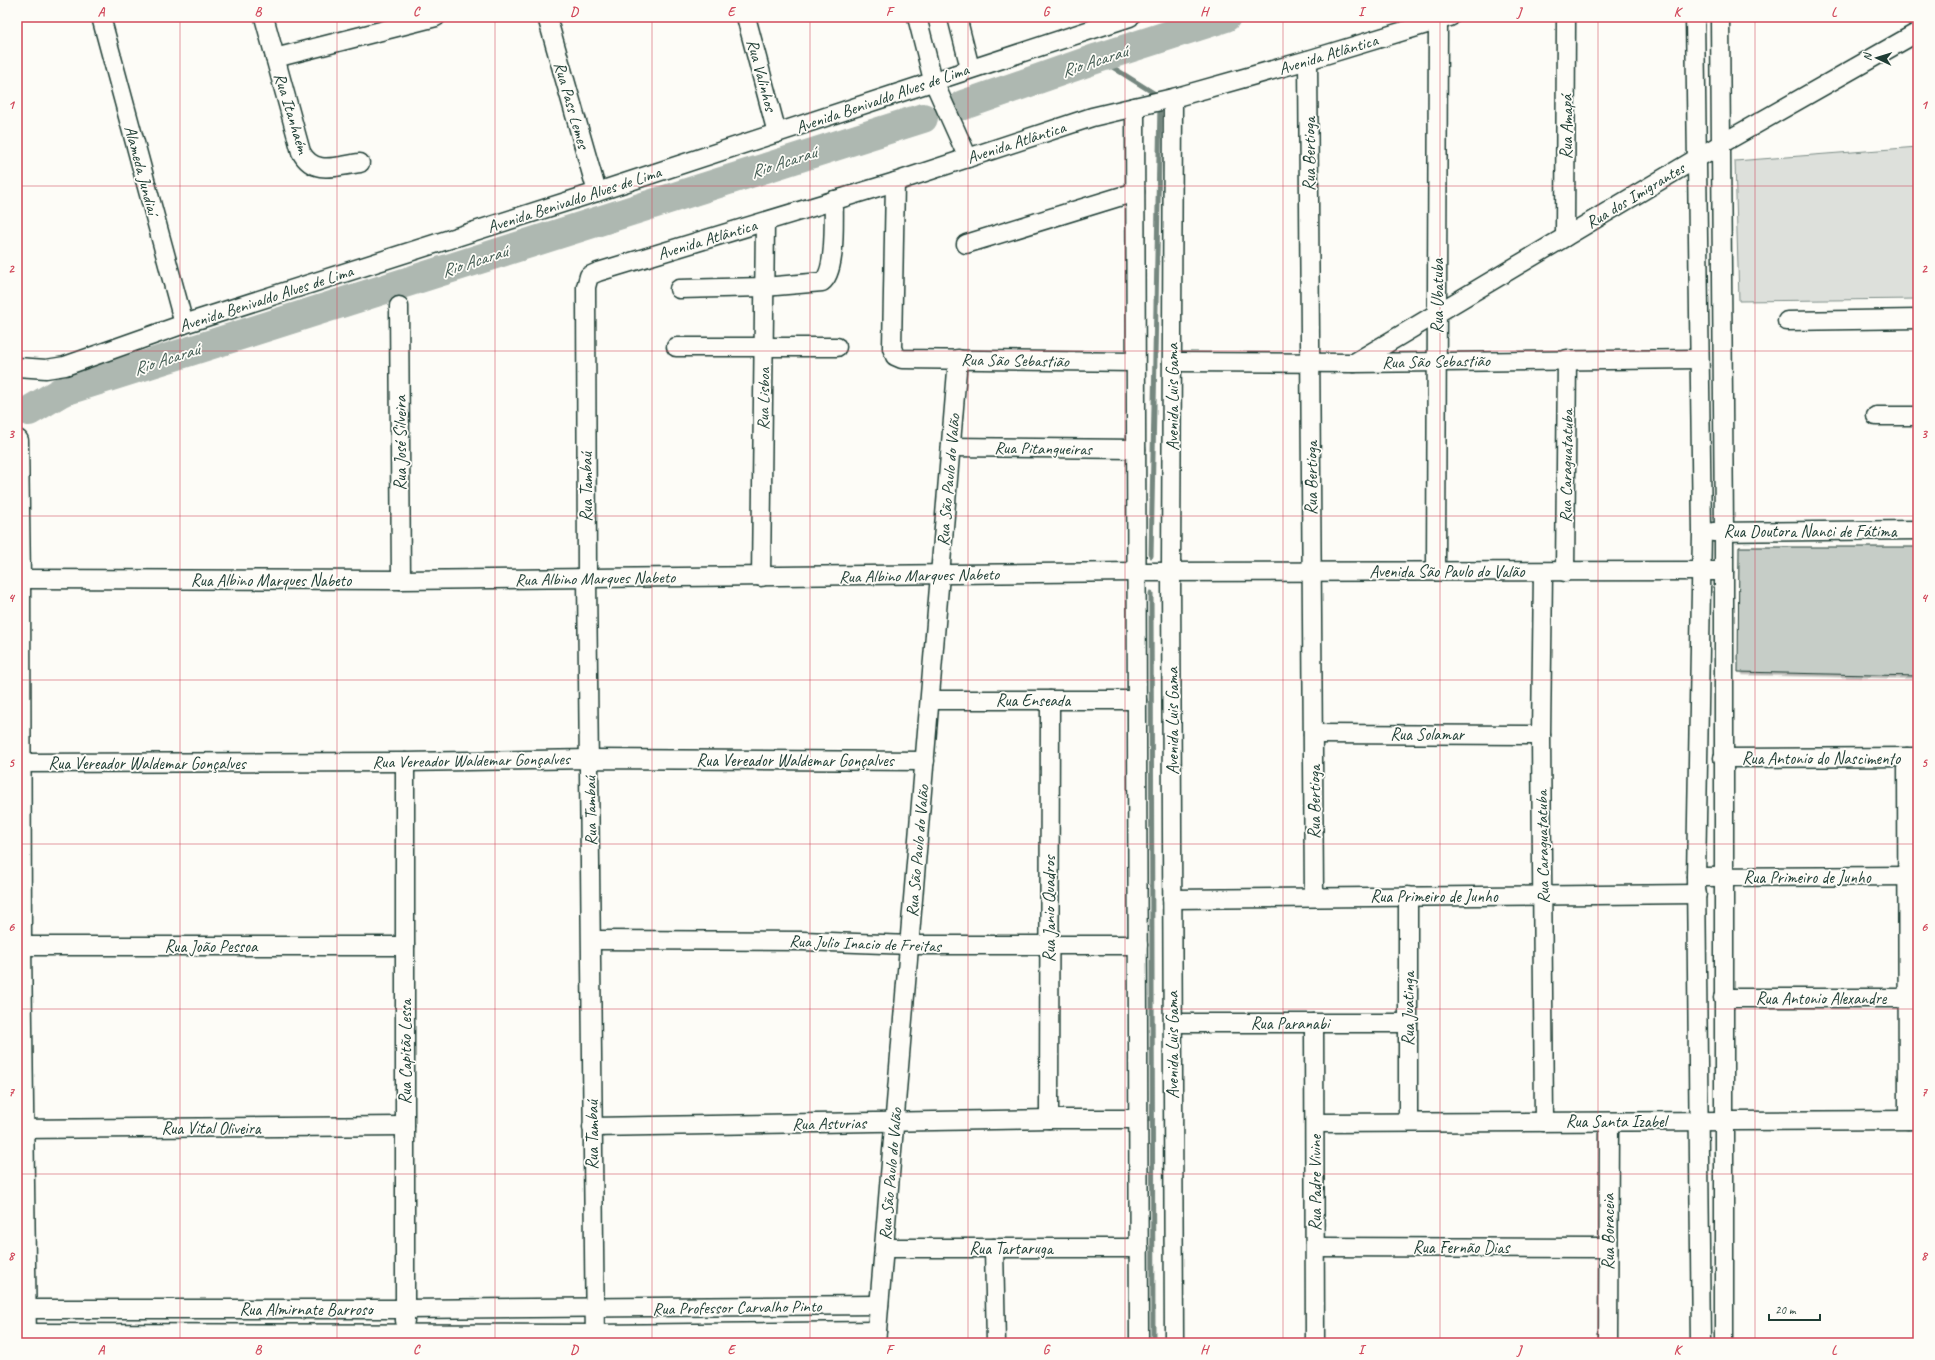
<svg xmlns="http://www.w3.org/2000/svg" width="1935" height="1360" font-family="Caveat,sans-serif">
<defs>
<filter id="shadow"><feDropShadow dx="4.5" dy="2.5" stdDeviation="0" flood-color="#0004"/></filter>
</defs>
<rect width="100%" height="100%" fill="#fdfcf7"/>
<filter id="ink" filterUnits="userSpaceOnUse"><feTurbulence type="fractalNoise" baseFrequency=".025" numOctaves="2"/><feDisplacementMap in="SourceGraphic" scale="8" xChannelSelector="R" yChannelSelector="G"/><feConvolveMatrix kernelMatrix="1 2 1 2 8 2 1 2 1" color-interpolation-filters="sRGB"/></filter>
<g filter="url(#ink)">
<!-- green -->
<path fill="#dde0db" stroke="#7e8e88" d="M1918 147V299L1739 301 1735 161Z"/>
<g fill="none" stroke-linecap="round" stroke-linejoin="round">
<!-- stream -->
<g stroke="#75877f" stroke-width="5">
<path d="M1098 58 1160 97"/>
<path d="M1151 556 1160 105"/>
<path d="M1151 593 1153 1343"/>
</g>
<!-- river -->
<g stroke="#aeb8b1" stroke-width="30">
<path d="M963 105 1098 58 1226 17"/>
<path d="M29 411 61 392 923 118"/>
</g>
</g>
<!-- building -->
<path fill="#c6cdc7" stroke="#1f3d34" filter="url(#shadow)" d="M1739 547H1918V676L1738 672Z"/>
<g fill="none" stroke-linecap="round" stroke-linejoin="round">
<defs>
<g id="minor">
<path d="M101 17 184 324"/>
<path d="M264 17 301 152C314 176 336 166 360 163"/>
<path d="M547 17 597 192"/>
<path d="M746 17 777 133"/>
<path d="M917 17 933 80 968 158"/>
<path d="M957 17 970 68"/>
<path d="M1695 17 1702 532 1696 877 1701 1343"/>
<path d="M1720 17 1724 532V1343"/>
<path d="M275 58 436 17"/>
<path d="M1308 60 1314 897"/>
<path d="M1173 98 1171 572 1174 1343"/>
<path d="M1135 107 1139 1343"/>
<path d="M895 182 892 348 895 356 902 359 1135 362"/>
<path d="M1565 237 1566 17"/>
<path d="M966 244 1135 192"/>
<path d="M679 289 764 287 822 282C837 271 833 219 834 200"/>
<path d="M399 306 401 580"/>
<path d="M1787 321 1918 319"/>
<path d="M676 347H837"/>
<path d="M1172 362 1354 363 1699 359"/>
<path d="M1354 363 1721 144 1918 32"/>
<path d="M17 367 46 369 65 366 184 324 597 192 1130 17"/>
<path d="M1876 416H1918"/>
<path d="M951 447 1136 449"/>
<path d="M1713 532 1918 530"/>
<path d="M1436 571 1438 20"/>
<path d="M1543 572 1541 735 1544 1122"/>
<path d="M1565 572 1567 359"/>
<path d="M761 577 765 222"/>
<path d="M19 579 401 580 1136 572 1724 571"/>
<path d="M930 700H1137"/>
<path d="M1313 734 1541 735"/>
<path d="M1907 757 1908 1120"/>
<path d="M1723 758 1918 757"/>
<path d="M405 762V1321"/>
<path d="M17 763 405 762 589 759 925 761"/>
<path d="M1696 877 1918 876"/>
<path d="M1408 896V1122"/>
<path d="M1172 899 1697 894"/>
<path d="M592 940 803 941 910 945H1138"/>
<path d="M17 946H405"/>
<path d="M1723 998H1918"/>
<path d="M1173 1023H1408"/>
<path d="M1314 1023 1315 1343"/>
<path d="M1049 1119 1050 700"/>
<path d="M1315 1123 1918 1120"/>
<path d="M592 1127 1049 1119H1138"/>
<path d="M17 1129 405 1126"/>
<path d="M1315 1247 1608 1248"/>
<path d="M884 1248H1139"/>
<path d="M994 1248 996 1343"/>
<path d="M17 1309H405L879 1305"/>
<path d="M17 1333 595 1334 877 1331"/>
<path d="M595 1343 587 579 586 287 589 276 598 272 895 182 1092 117 1173 98 1308 60 1450 17"/>
<path d="M876 1343 958 359"/>
<path d="M1608 1343 1609 1122"/>
</g>
<path id="major" d="M17 441 19 579 20 946 25 1343"/>
</defs>
<!-- minor casing -->
<use href="#minor" stroke="#1f3d34" stroke-width="21"/>
<!-- major casing -->
<use href="#major" stroke="#1f3d34" stroke-width="25"/>
<!-- minor -->
<use href="#minor" stroke="#fdfcf7" stroke-width="18"/>
<!-- major -->
<use href="#major" stroke="#fdfcf7" stroke-width="22"/>
</g>
</g>
<!-- grid -->
<path fill="none" stroke="#d1495b" stroke-width="1" stroke-opacity="0.55" d="M180 17V1343M337 17V1343M495 17V1343M652 17V1343M810 17V1343M968 17V1343M1125 17V1343M1283 17V1343M1440 17V1343M1598 17V1343M1755 17V1343M17 186H1918M17 351H1918M17 516H1918M17 680H1918M17 844H1918M17 1009H1918M17 1174H1918"/>
<g text-anchor="middle" stroke-width="3.5" stroke-linejoin="round" paint-order="stroke">
<!-- street labels -->
<g font-size="17" fill="#1f3d34" stroke="#fdfcf7">
<text transform="translate(1328 54) rotate(-17)" y="6">Avenida Atlântica</text>
<text transform="translate(762 75) rotate(75)" y="6">Rua Valinhos</text>
<text transform="translate(882 98) rotate(-19)" y="6">Avenida Benivaldo Alves de Lima</text>
<text transform="translate(572 105) rotate(74)" y="6">Rua Pass Lemes</text>
<text transform="translate(292 113) rotate(73)" y="6">Rua Itanhaém</text>
<text transform="translate(1566 127) rotate(-90)" y="6">Rua Amapá</text>
<text transform="translate(1016 142) rotate(-18)" y="6">Avenida Atlântica</text>
<text transform="translate(1309 154) rotate(-90)" y="6">Rua Bertioga</text>
<text transform="translate(142 170) rotate(75)" y="6">Alameda Jundiaí</text>
<text transform="translate(1635 195) rotate(-31)" y="6">Rua dos Imigrantes</text>
<text transform="translate(574 199) rotate(-18)" y="6">Avenida Benivaldo Alves de Lima</text>
<text transform="translate(707 239) rotate(-17)" y="6">Avenida Atlântica</text>
<text transform="translate(1437 296) rotate(-90)" y="6">Rua Ubatuba</text>
<text transform="translate(266 298) rotate(-18)" y="6">Avenida Benivaldo Alves de Lima</text>
<text transform="translate(1015 360) rotate(1)" y="6">Rua São Sebastião</text>
<text transform="translate(1436 361) rotate(-1)" y="6">Rua São Sebastião</text>
<text transform="translate(1172 397) rotate(-90)" y="6">Avenida Luis Gama</text>
<text transform="translate(763 399) rotate(-89)" y="6">Rua Lisboa</text>
<text transform="translate(400 443) rotate(-90)" y="6">Rua José Silveira</text>
<text transform="translate(1043 448) rotate(1)" y="6">Rua Pitangueiras</text>
<text transform="translate(1566 466) rotate(-89)" y="6">Rua Caraguatatuba</text>
<text transform="translate(1311 478) rotate(-90)" y="6">Rua Bertioga</text>
<text transform="translate(948 480) rotate(-85)" y="6">Rua São Paulo do Valão</text>
<text transform="translate(586 487) rotate(-90)" y="6">Rua Tambaú</text>
<text x="1810" y="537">Rua Doutora Nanci de Fátima</text>
<text x="1447" y="577">Avenida São Paulo do Valão</text>
<text transform="translate(919 575) rotate(-1)" y="6">Rua Albino Marques Nabeto</text>
<text transform="translate(595 578) rotate(-1)" y="6">Rua Albino Marques Nabeto</text>
<text x="271" y="586">Rua Albino Marques Nabeto</text>
<text x="1033" y="706">Rua Enseada</text>
<text transform="translate(1172 721) rotate(-90)" y="6">Avenida Luis Gama</text>
<text x="1427" y="740">Rua Solamar</text>
<text x="1821" y="764">Rua Antonio do Nascimento</text>
<text transform="translate(471 760) rotate(-1)" y="6">Rua Vereador Waldemar Gonçalves</text>
<text x="795" y="766">Rua Vereador Waldemar Gonçalves</text>
<text x="147" y="769">Rua Vereador Waldemar Gonçalves</text>
<text transform="translate(1314 802) rotate(-90)" y="6">Rua Bertioga</text>
<text transform="translate(590 811) rotate(-91)" y="6">Rua Tambaú</text>
<text transform="translate(1542 847) rotate(-91)" y="6">Rua Caraguatatuba</text>
<text transform="translate(917 851) rotate(-85)" y="6">Rua São Paulo do Valão</text>
<text x="1807" y="883">Rua Primeiro de Junho</text>
<text x="1434" y="902">Rua Primeiro de Junho</text>
<text transform="translate(1049 909) rotate(-90)" y="6">Rua Janio Quadros</text>
<text transform="translate(865 943) rotate(2)" y="6">Rua Julio Inacio de Freitas</text>
<text x="211" y="952">Rua João Pessoa</text>
<text x="1821" y="1004">Rua Antonio Alexandre</text>
<text transform="translate(1408 1009) rotate(-90)" y="6">Rua Juatinga</text>
<text x="1290" y="1029">Rua Paranabi</text>
<text transform="translate(1172 1045) rotate(-90)" y="6">Avenida Luis Gama</text>
<text transform="translate(405 1052) rotate(-90)" y="6">Rua Capitão Lessa</text>
<text x="1616" y="1127">Rua Santa Izabel</text>
<text transform="translate(829 1123) rotate(-1)" y="6">Rua Asturias</text>
<text x="211" y="1134">Rua Vital Oliveira</text>
<text transform="translate(592 1135) rotate(-90)" y="6">Rua Tambaú</text>
<text transform="translate(890 1174) rotate(-85)" y="6">Rua São Paulo do Valão</text>
<text transform="translate(1315 1183) rotate(-90)" y="6">Rua Padre Vivine</text>
<text transform="translate(1608 1232) rotate(-90)" y="6">Rua Boraceia</text>
<text x="1461" y="1253">Rua Fernão Dias</text>
<text x="1011" y="1254">Rua Tartaruga</text>
<text transform="translate(737 1307) rotate(-1)" y="6">Rua Professor Carvalho Pinto</text>
<text x="306" y="1315">Rua Almirnate Barroso</text>
</g>
<!-- water labels -->
<g font-size="18" font-style="italic" fill="#435c53" stroke="#fdfcf7">
<text transform="translate(1094 61) rotate(-18)" y="6">Rio Acaraú</text>
<text transform="translate(783 162) rotate(-18)" y="6">Rio Acaraú</text>
<text transform="translate(474 261) rotate(-18)" y="6">Rio Acaraú</text>
<text transform="translate(166 359) rotate(-18)" y="6">Rio Acaraú</text>
</g>
</g>
<!-- margin -->
<rect width="1935" height="1360" fill="none" stroke="#fdfcf7" stroke-width="44"/>
<!-- north arrow -->
<g transform="translate(1877 58) rotate(274)" stroke="#fdfcf7" stroke-width="3" paint-order="stroke">
<path d="M0-3L7 15L0 10L-7 15Z" fill="#1f3d34"/>
<text y="-6" font-size="11" font-weight="bold" text-anchor="middle" fill="#1f3d34">N</text>
</g>
<!-- scale -->
<path d="M1769 1314v6h51v-6" fill="none" stroke="#1f3d34" stroke-width="2"/>
<text x="1775" y="1314" font-size="12" fill="#1f3d34" stroke="#fdfcf7" stroke-width="3" paint-order="stroke">20 m</text>
<rect x="22" y="22" width="1891" height="1316" fill="none" stroke="#d1495b" stroke-width="1.5"/>
<g font-size="13" text-anchor="middle" font-weight="bold" fill="#d1495b">
<text x="101" y="16">A</text>
<text x="258" y="16">B</text>
<text x="416" y="16">C</text>
<text x="574" y="16">D</text>
<text x="731" y="16">E</text>
<text x="889" y="16">F</text>
<text x="1046" y="16">G</text>
<text x="1204" y="16">H</text>
<text x="1361" y="16">I</text>
<text x="1519" y="16">J</text>
<text x="1677" y="16">K</text>
<text x="1834" y="16">L</text>
<text x="11" y="109">1</text>
<text x="1924" y="109">1</text>
<text x="11" y="273">2</text>
<text x="1924" y="273">2</text>
<text x="11" y="438">3</text>
<text x="1924" y="438">3</text>
<text x="11" y="602">4</text>
<text x="1924" y="602">4</text>
<text x="11" y="767">5</text>
<text x="1924" y="767">5</text>
<text x="11" y="931">6</text>
<text x="1924" y="931">6</text>
<text x="11" y="1096">7</text>
<text x="1924" y="1096">7</text>
<text x="11" y="1260">8</text>
<text x="1924" y="1260">8</text>
<text x="101" y="1354">A</text>
<text x="258" y="1354">B</text>
<text x="416" y="1354">C</text>
<text x="574" y="1354">D</text>
<text x="731" y="1354">E</text>
<text x="889" y="1354">F</text>
<text x="1046" y="1354">G</text>
<text x="1204" y="1354">H</text>
<text x="1361" y="1354">I</text>
<text x="1519" y="1354">J</text>
<text x="1677" y="1354">K</text>
<text x="1834" y="1354">L</text>
</g>
</svg>
